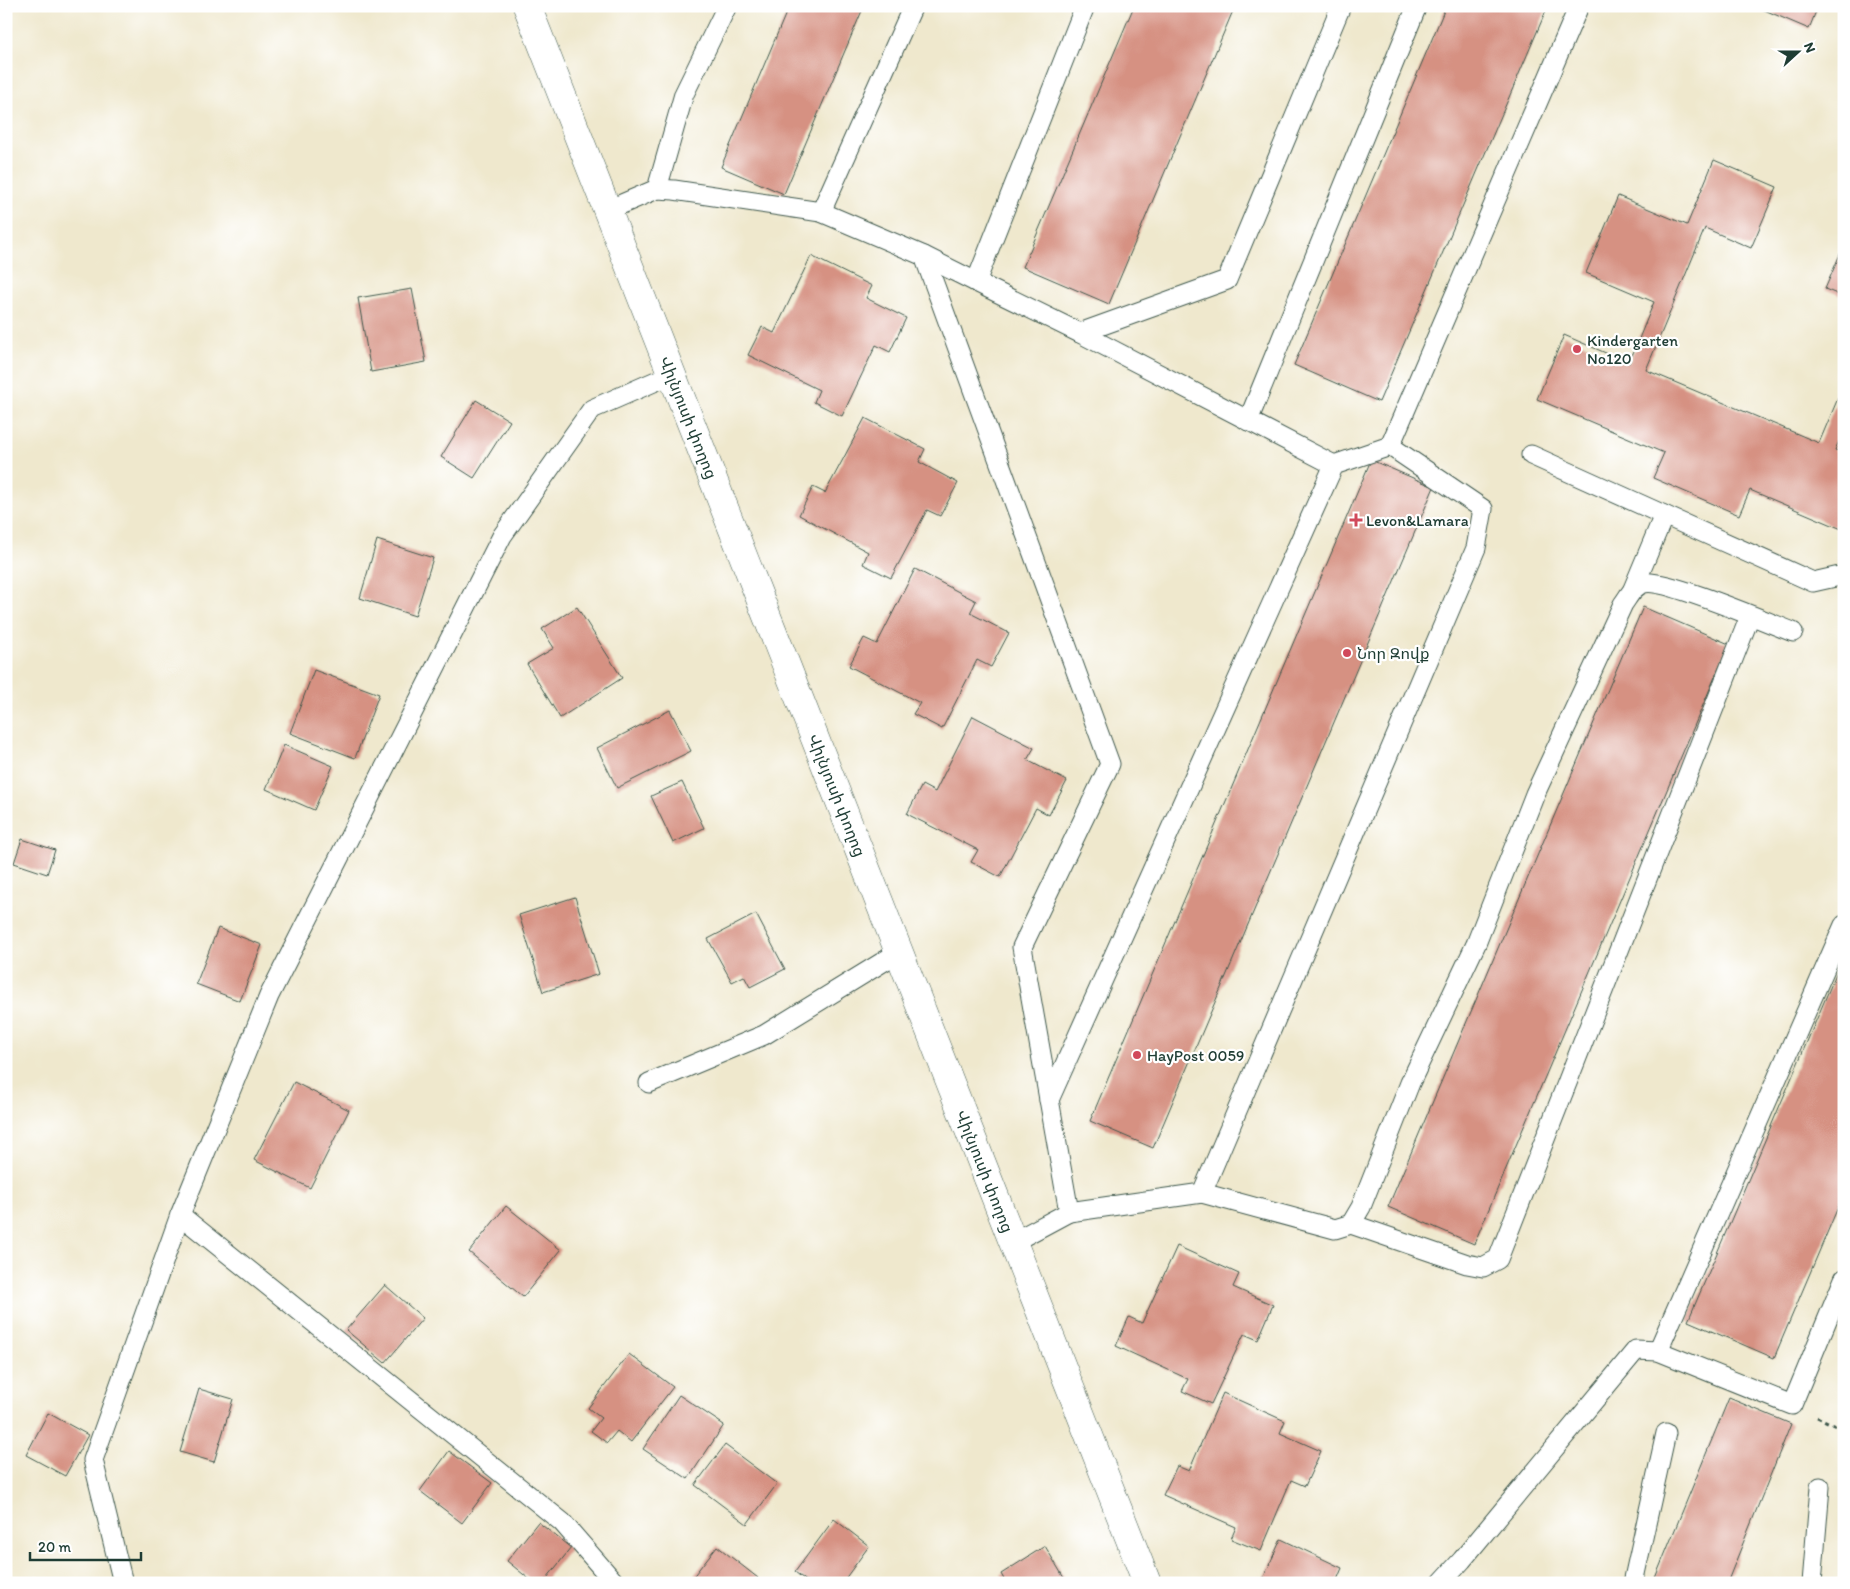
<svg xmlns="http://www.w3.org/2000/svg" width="1850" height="1589" font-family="Itim,'Noto Sans Armenian',sans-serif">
<rect width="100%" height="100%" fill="#fff"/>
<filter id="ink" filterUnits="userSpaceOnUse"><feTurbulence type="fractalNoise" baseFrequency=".02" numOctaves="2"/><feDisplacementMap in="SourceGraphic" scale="10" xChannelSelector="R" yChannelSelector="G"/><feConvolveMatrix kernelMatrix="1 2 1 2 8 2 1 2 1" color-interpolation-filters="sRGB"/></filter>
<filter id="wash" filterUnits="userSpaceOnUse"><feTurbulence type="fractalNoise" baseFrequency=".0096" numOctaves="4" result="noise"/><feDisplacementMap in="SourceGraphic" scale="20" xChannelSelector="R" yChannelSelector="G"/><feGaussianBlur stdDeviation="1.12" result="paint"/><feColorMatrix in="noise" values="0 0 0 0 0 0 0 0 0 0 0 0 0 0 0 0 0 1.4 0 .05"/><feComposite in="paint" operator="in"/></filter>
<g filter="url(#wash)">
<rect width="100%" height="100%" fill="#efe8cd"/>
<g id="blocks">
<!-- building -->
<g fill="#d69182">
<path d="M789 6H864L784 194 721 167Z"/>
<path d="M1134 6H1235L1109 304 1023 267Z"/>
<path d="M1446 6H1548L1379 402 1294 365Z"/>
<path d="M1755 6H1818L1809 29Z"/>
<path d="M1714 160 1777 187 1751 248 1705 228 1646 370 1819 443 1844 384V430L1835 450 1844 453V530L1750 490 1739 515 1653 478 1664 453 1537 399 1564 335 1629 363 1654 302 1586 273 1618 196 1687 225Z"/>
<path d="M1844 245V297L1825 289Z"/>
<path d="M811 256 872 286 866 298 906 318 890 352 876 345 842 416 814 402 819 390 748 355 762 327 774 333Z"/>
<path d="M412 289 426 362 371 372 358 298Z"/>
<path d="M476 400 510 421 474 478 441 457Z"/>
<path d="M865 418 925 449 919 462 958 483 940 516 927 510 891 578 863 564 868 552 799 515 813 487 825 493Z"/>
<path d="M1371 460 1434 487 1153 1148 1090 1121Z"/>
<path d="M377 540 433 558 415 616 360 598Z"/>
<path d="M915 569 976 601 970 613 1009 633 991 667 977 660 942 729 913 714 920 703 849 666 864 638 877 644Z"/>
<path d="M577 607 622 678 560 718 527 664 554 648 542 629Z"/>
<path d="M1643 607 1729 644 1474 1244 1388 1207Z"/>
<path d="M314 670 379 694 355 758 290 733Z"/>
<path d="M670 710 691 751 617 788 597 748Z"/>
<path d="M973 716 1034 748 1027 760 1067 781 1049 815 1036 808 1000 877 971 862 978 850 907 814 922 785 935 792Z"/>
<path d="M284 745 333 766 314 810 266 789Z"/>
<path d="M682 782 704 828 673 843 651 796Z"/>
<path d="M22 839 55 850 47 874 14 863Z"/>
<path d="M575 897 599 974 543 992 519 915Z"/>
<path d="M756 914 785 969 750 987 744 976 732 982 708 939Z"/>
<path d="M218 928 262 945 240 1001 196 984Z"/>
<path d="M1844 955V1193L1774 1358 1688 1321Z"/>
<path d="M294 1082 349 1110 310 1188 254 1160Z"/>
<path d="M506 1206 561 1250 523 1297 469 1252Z"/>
<path d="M1177 1246 1239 1274 1233 1287 1273 1305 1258 1340 1244 1334 1211 1404 1182 1391 1188 1379 1116 1346 1129 1317 1142 1323Z"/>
<path d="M385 1285 423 1318 385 1363 346 1330Z"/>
<path d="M629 1354 673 1387 631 1442 617 1431 607 1443 591 1431 601 1418 588 1408Z"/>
<path d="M199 1389 233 1399 214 1462 180 1452Z"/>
<path d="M1223 1393 1285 1421 1280 1433 1321 1451 1305 1486 1291 1480 1261 1551 1231 1539 1236 1527 1163 1495 1177 1466 1189 1471Z"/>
<path d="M679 1395 724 1425 688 1479 643 1449Z"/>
<path d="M1729 1398 1791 1424 1727 1583H1653Z"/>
<path d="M48 1413 88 1435 65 1476 26 1455Z"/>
<path d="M725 1445 777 1484 747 1524 695 1485Z"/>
<path d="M449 1451 492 1483 462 1523 420 1491Z"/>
<path d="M834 1519 869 1546 842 1583H809L795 1572Z"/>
<path d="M538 1522 571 1548 543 1583H534L507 1561Z"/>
<path d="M1281 1539 1342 1568 1337 1580 1343 1583H1261Z"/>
<path d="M717 1546 758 1578 754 1583H688Z"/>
<path d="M1045 1546 1067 1583H1006L1001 1574Z"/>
</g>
</g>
</g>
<g filter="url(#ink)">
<use href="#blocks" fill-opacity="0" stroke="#3e574b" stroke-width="1"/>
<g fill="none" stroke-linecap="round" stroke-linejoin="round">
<defs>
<g id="service">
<path d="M657 189 684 94 727 6"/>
<path d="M608 210 657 189 674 190 821 212 924 256 976 282 1080 333 1334 465"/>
<path d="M821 212 913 6"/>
<path d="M924 256 1110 764 1022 947 1069 1212 1013 1242"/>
<path d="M976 282 1085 6"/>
<path d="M1080 333 1227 280 1341 6"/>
<path d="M1248 421 1417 6"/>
<path d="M1390 446 1579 6"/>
<path d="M1531 455 1664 515"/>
<path d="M1633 589 1664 515 1813 582 1844 575"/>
<path d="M649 1083 764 1035 899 952"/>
<path d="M1049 1100 1334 465 1390 446 1483 509 1476 548 1202 1193 1069 1212"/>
<path d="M1202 1193 1335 1229 1351 1224 1361 1207 1410 1083 1476 944 1535 794 1623 604C1629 596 1633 586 1644 583 1664 578 1767 622 1793 632"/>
<path d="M180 1215 562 1522 615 1583"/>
<path d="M1351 1224 1467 1264 1483 1267 1498 1259 1750 616"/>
<path d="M1658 1351 1844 925"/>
<path d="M123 1583 93 1460 180 1215 269 996 502 536 592 409 672 374"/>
<path d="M1441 1583 1462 1560 1636 1350 1658 1351 1792 1405 1844 1279"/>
<path d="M1633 1583 1666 1433"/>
<path d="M1812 1583 1820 1487"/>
</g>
<g id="tertiary">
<path id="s1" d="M527 6 1147 1583"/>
</g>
</defs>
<!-- service casing -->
<use href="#service" stroke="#3e574b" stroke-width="21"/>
<!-- tertiary casing -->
<use href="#tertiary" stroke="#3e574b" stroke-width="29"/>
<!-- path -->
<path stroke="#3e574b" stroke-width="3" stroke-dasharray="4 4" stroke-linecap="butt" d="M1817 1417 1844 1430"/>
<!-- service -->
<use href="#service" stroke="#fff" stroke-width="19"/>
<!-- tertiary -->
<use href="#tertiary" stroke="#fff" stroke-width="28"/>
</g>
</g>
<!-- markers -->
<g fill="#d1495b" stroke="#fff" stroke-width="2">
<circle cx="1577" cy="349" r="5"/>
<path d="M1353.5 512.5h5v5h5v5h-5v5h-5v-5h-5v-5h5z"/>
<circle cx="1347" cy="653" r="5"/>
<circle cx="1137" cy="1055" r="5"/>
</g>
<g text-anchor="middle" stroke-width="4.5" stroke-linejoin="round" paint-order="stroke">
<!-- poi labels -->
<g font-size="16" fill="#1f3d34" stroke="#fff" text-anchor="start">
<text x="1587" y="346">Kindergarten<tspan x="1587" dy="18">No120</tspan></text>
<text x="1366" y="526">Levon&amp;Lamara</text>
<text x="1357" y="659">Նոր Զովք</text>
<text x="1147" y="1061">HayPost 0059</text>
</g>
<!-- street labels -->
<g font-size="16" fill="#1f3d34" stroke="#fff">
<text dy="6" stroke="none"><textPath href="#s1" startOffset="442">Վիլնյուսի փողոց</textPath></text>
<text dy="6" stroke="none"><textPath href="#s1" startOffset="848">Վիլնյուսի փողոց</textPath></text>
<text dy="6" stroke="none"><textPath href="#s1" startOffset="1252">Վիլնյուսի փողոց</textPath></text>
</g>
</g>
<!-- margin -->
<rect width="1850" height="1589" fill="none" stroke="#fff" stroke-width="25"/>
<!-- north arrow -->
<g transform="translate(1798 52) rotate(69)" stroke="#ffffff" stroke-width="4" paint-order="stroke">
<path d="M0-4L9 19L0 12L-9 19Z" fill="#1f3d34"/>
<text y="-8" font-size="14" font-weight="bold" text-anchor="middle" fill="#1f3d34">N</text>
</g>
<!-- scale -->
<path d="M30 1552v8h111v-8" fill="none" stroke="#1f3d34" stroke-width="2.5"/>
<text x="38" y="1552" font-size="15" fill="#1f3d34" stroke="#ffffff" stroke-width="4" paint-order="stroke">20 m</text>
</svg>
